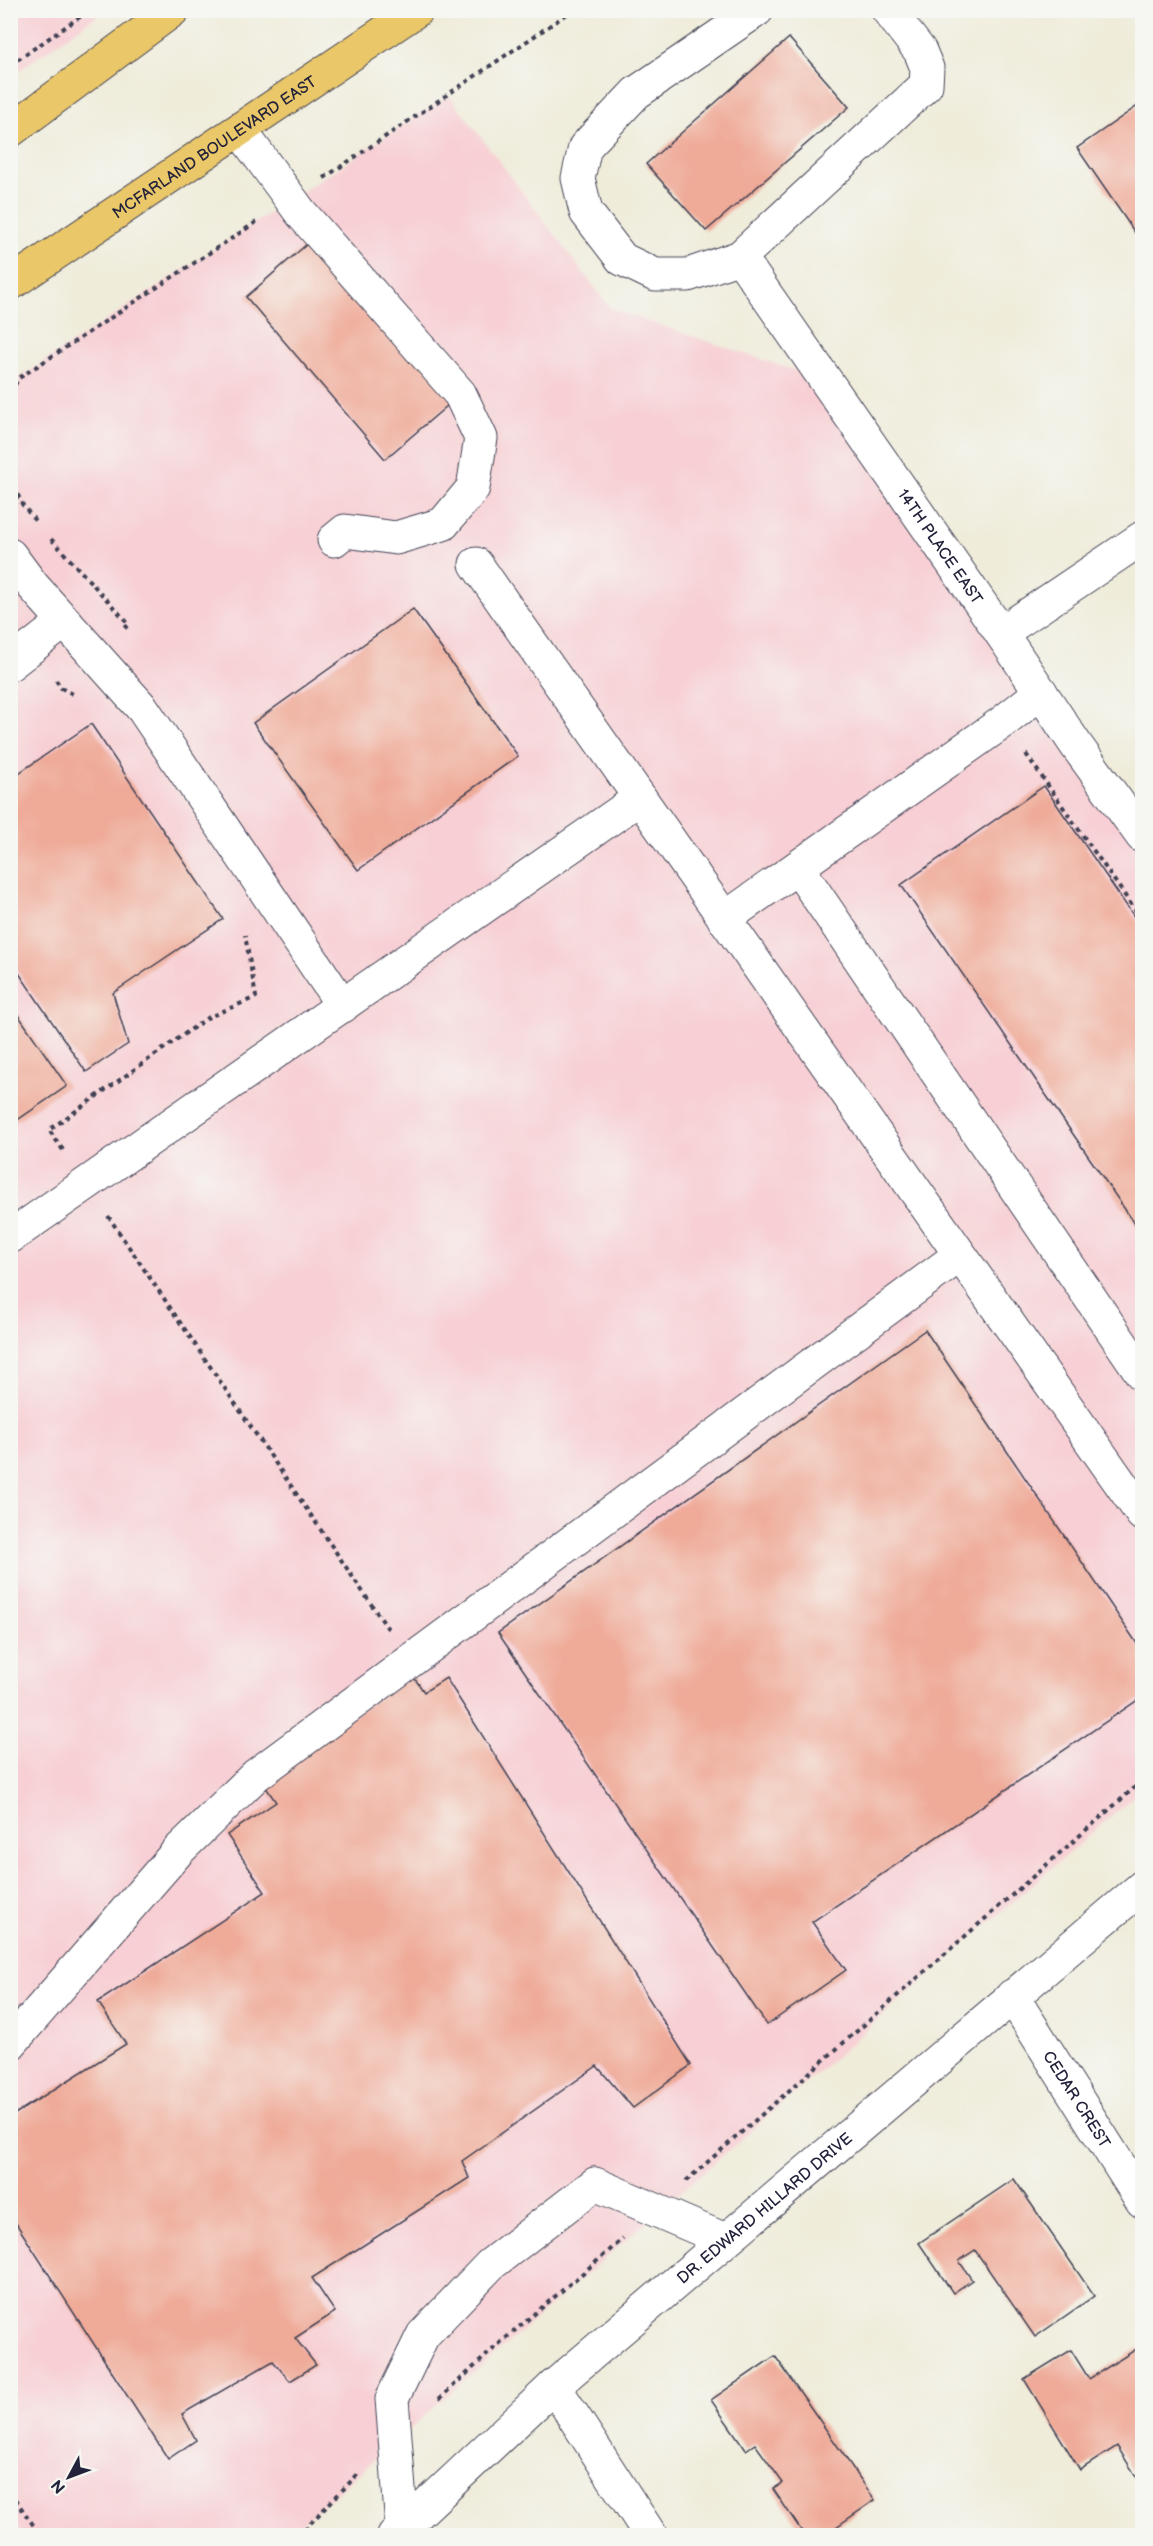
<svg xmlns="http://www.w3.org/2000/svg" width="1153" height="2546" font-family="'Balsamiq Sans',sans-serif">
<rect width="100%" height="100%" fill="#f6f6f2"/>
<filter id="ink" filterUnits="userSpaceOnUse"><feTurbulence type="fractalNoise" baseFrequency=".0167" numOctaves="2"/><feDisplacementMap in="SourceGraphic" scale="12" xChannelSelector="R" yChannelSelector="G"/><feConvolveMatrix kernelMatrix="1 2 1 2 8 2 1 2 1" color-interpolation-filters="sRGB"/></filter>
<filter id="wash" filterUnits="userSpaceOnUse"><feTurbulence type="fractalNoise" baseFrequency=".008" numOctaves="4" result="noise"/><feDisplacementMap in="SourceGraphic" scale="24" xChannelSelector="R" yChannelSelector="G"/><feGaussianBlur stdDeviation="1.35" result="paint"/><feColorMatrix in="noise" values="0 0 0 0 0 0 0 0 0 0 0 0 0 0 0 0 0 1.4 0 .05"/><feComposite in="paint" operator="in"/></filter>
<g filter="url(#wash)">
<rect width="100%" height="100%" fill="#efecda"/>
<!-- built -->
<g fill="#f7cfd4">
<path d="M11 10H103V11L11 76Z"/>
<path d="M449 95 611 309 833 383 1142 836V1789L288 2535H22L11 2519 10 384Z"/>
</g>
<g id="blocks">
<!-- building -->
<g fill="#efaa98">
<path d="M789 38 849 107 706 231 646 164Z"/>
<path d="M1142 103V243L1077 148Z"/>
<path d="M314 238 454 400 385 459 246 297Z"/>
<path d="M413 609 518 756 358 870 253 723Z"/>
<path d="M91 724 223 919 113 993 128 1044 86 1072 10 960V779Z"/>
<path d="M1044 786 1142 928V1234L901 885Z"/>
<path d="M10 1003 67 1086 10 1125Z"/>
<path d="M925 1330 1142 1651V1697L812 1922 846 1970 767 2025 498 1633Z"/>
<path d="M413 1676 424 1692 446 1678 691 2065 633 2108 597 2066 462 2161 469 2178 312 2278 335 2312 295 2338 316 2365 290 2381 273 2361 182 2414 196 2440 168 2459 10 2214V2117L126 2044 98 2002 265 1892 227 1835 276 1802 259 1777Z"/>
<path d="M1014 2179 1094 2296 1035 2337 975 2250 959 2261 972 2280 953 2293 919 2243Z"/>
<path d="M1138 2348 1142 2356V2486L1117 2446 1080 2470 1024 2379 1071 2350 1089 2379Z"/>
<path d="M775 2356 875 2500 823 2536H805L773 2489 783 2483 755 2444 746 2450 711 2400Z"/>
</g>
</g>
</g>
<g filter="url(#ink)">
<use href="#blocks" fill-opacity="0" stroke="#414053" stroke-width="1.5"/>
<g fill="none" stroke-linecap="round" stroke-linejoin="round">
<defs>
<g id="minor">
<path d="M757 10 636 93 585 147 578 178 586 212 622 259 655 275H688L740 257 926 85 927 68 920 51 888 10"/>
<path d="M240 130 301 213 460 394 481 438 473 488 443 524 396 538 345 531 334 540"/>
<path id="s1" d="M740 257 1001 633 1076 745 1142 836"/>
<path d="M10 555 33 586 143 709 343 1006"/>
<path d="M476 564 1142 1514"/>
<path d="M1001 633 1142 538"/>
<path d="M10 664 65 621"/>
<path d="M798 868 1142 1374"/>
<path d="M724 919 1003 722 1041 692"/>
<path d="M10 1237 640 798"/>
<path id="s2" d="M1012 1996 1142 2201"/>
<path d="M10 2044 179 1850 256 1775 960 1255"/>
<path d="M554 2386 651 2536"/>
<path d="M402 2528 392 2399 423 2335 490 2265 595 2184 725 2240"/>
<path id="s3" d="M394 2536 554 2386 1142 1887"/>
</g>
<g id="highway">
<path d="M10 131 173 10"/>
<path id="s4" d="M10 284 417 10"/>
</g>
</defs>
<!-- minor casing -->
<use href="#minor" stroke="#414053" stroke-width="35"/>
<!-- highway casing -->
<use href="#highway" stroke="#414053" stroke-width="35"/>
<!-- path -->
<g stroke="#414053" stroke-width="4" stroke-dasharray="4.5 4.5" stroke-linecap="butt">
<path d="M10 65 90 10"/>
<path d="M324 178 573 10"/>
<path d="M10 393 19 378 258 221"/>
<path d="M10 478 22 504 36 522"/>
<path d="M51 539 129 624 124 629"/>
<path d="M56 680 61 688 75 695"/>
<path d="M1142 739 1139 745 1142 750"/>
<path d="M1026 754 1142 920"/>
<path d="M63 1150 49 1130 207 1018 256 997 245 935"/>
<path d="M108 1216 388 1629"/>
<path d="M686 2181 1142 1781"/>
<path d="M439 2399 500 2343 623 2239"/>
<path d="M10 2492 41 2536"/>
<path d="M298 2536 358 2474"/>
</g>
<!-- minor -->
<use href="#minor" stroke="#fff" stroke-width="33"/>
<!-- highway -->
<use href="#highway" stroke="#eac769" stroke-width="33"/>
</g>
</g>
<g text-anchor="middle" stroke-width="4.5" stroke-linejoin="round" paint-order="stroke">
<!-- street labels -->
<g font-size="16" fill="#22223b" stroke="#f6f6f2">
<text dy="6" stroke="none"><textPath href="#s4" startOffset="246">MCFARLAND BOULEVARD EAST</textPath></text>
<text dy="6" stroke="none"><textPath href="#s1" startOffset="352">14TH PLACE EAST</textPath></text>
<text dy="6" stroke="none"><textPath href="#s2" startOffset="122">CEDAR CREST</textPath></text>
<text dy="6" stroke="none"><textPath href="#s3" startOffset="495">DR. EDWARD HILLARD DRIVE</textPath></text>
</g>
</g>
<!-- margin -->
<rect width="1153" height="2546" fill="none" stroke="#f6f6f2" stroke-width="36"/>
<!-- north arrow -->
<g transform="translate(69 2477) rotate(229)" stroke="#f6f6f2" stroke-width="4.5" paint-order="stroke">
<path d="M0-4.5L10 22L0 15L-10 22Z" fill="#22223b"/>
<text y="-9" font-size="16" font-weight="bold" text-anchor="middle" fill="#22223b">N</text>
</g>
</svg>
